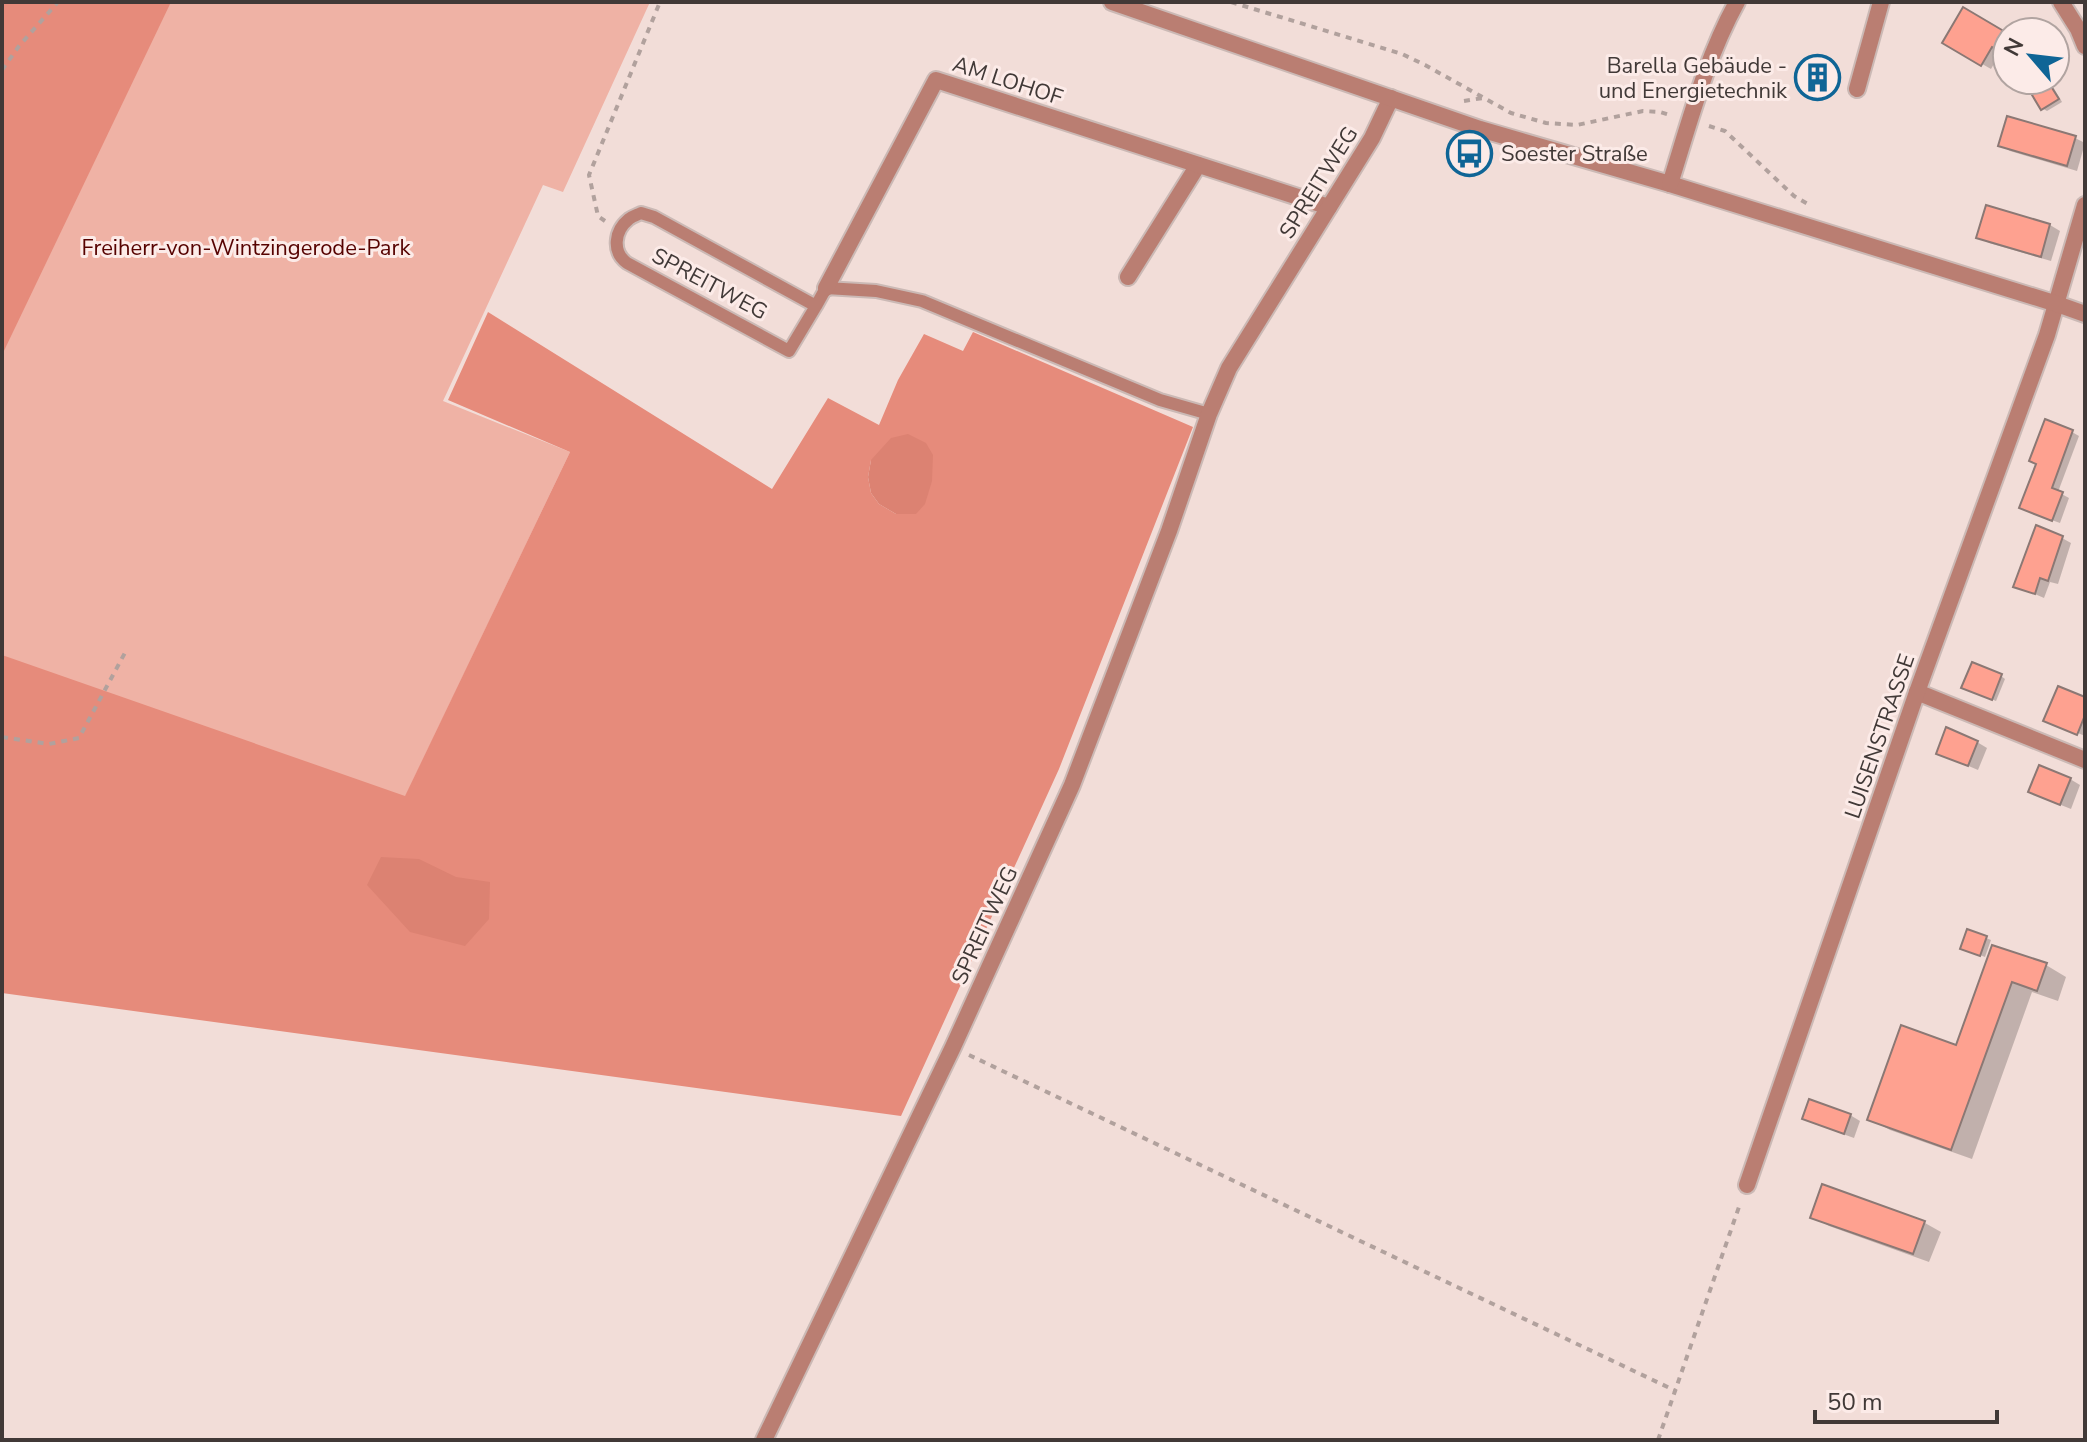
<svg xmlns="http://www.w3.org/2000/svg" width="2087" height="1442" font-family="'Nunito Sans',sans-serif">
<rect width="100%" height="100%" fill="#f2ddd8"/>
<!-- green -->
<path fill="#efb2a5" d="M2 2H650L563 192 543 185 443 401 570 452 405 797 2 974Z"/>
<!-- forest -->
<g fill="#e68b7b" fill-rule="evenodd">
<path d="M2 2H171L2 355Z"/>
<path d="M488 312 772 489 828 398 879 425 898 380 924 334 963 351 973 332 1193 427 1059 769 901 1116 2 993V655L405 796 570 452 448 400ZM871 460 916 514H896L879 504 871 493 868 477Z"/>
</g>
<!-- water -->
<g fill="#dc8272">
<path d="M908 434 926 443 933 455 932 481 925 504 916 514H896L879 504 871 493 868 477 871 460 891 438Z"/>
<path d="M381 857 419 859 456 877 490 882 489 919 465 946 410 932 367 885Z"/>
</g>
<!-- shadow -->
<g fill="#0003">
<path d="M2007 26 2017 32H2007V53L2002 50 1991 69 1945 43 2003 33Z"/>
<path d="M2030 80H2049L2062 102 2047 111 2042 108Z"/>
<path d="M2075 138 2085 143 2077 171 2010 151 2000 145Z"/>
<path d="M1988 207 2050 225 2060 231 2051 261 1989 243 1979 237Z"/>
<path d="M2072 432 2079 436 2058 492 2069 498 2060 523 2029 512 2038 464Z"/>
<path d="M2062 538 2071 543 2058 584 2050 582 2044 598 2016 586Z"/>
<path d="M2001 676 2005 679 1996 701 1968 689Z"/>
<path d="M2085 699V736L2054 723Z"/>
<path d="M1977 742 1987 748 1978 770 1938 753Z"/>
<path d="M2070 779 2080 785 2071 809 2041 797Z"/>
<path d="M1986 938 1991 940 1985 957 1967 950Z"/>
<path d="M1993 948 2046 965 2066 977 2058 1001 2032 992 1972 1159 1890 1130 1870 1119 1957 1047Z"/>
<path d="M1850 1115 1860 1121 1854 1138 1815 1124 1804 1118Z"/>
<path d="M1824 1186 1925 1223 1941 1232 1929 1262 1829 1226 1813 1217Z"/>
</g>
<!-- building -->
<g fill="#fea190" stroke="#8b7874" stroke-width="2">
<path d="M1963 7 2007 33V55L1992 47 1981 66 1942 43Z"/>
<path d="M2023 80H2047L2059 99 2041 110Z"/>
<path d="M2007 116 2076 136 2067 166 1998 146Z"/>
<path d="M1986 205 2050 224 2041 257 1976 238Z"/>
<path d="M2045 419 2073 430 2052 488 2063 492 2052 521 2019 508 2036 464 2029 461Z"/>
<path d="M2036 525 2063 536 2048 581 2040 578 2035 594 2013 587Z"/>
<path d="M1972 662 2002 674 1992 700 1961 688Z"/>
<path d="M2058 686 2085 697V715L2077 735 2043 721Z"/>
<path d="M1946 727 1978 741 1968 766 1936 754Z"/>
<path d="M2039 765 2071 778 2060 805 2028 792Z"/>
<path d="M1967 929 1987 936 1980 956 1960 949Z"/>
<path d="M1992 945 2047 963 2037 991 2012 982 1951 1150 1867 1120 1901 1025 1956 1045Z"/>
<path d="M1809 1099 1851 1114 1844 1134 1802 1119Z"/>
<path d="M1822 1184 1925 1221 1913 1254 1810 1218Z"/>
</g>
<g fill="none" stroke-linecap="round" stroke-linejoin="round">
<defs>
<path id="service" d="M816 306 789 351 627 263C612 252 614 231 629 219 633 216 637 215 641 213L654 217 816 306 826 288 876 291 922 301 1160 400 1209 414"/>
<g id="minor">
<path d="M2061 2 2078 29 2085 46"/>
<path d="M1857 89 1881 2"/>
<path d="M1128 277 1198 165"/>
<path d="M826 288 936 80 1329 207"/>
<path d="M1917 692 2085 760"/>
<path d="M1747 1185 1917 692 2047 335 2085 205"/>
<path d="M764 1440 953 1047 1072 785 1169 531 1209 414 1229 368 1372 138 1391 98"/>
</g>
<g id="tertiary">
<path d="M1112 2 1480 129 1670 184 2057 304 2085 314"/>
<path d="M1670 184C1689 124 1706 58 1737 2"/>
</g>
</defs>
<!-- service casing -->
<use href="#service" stroke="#cbb9b5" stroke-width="16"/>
<!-- minor casing -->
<use href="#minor" stroke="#cbb9b5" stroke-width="20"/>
<!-- tertiary casing -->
<use href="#tertiary" stroke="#cbb9b5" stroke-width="20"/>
<!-- path -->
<g stroke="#b1a19d" stroke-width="4" stroke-dasharray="6 6" stroke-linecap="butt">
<path d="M1231 2 1402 54 1425 65 1511 113 1546 123 1577 125 1643 111 1660 112 1670 115"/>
<path d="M2 70 19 46 58 2"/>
<path d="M1464 101 1483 98"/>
<path d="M1709 126 1725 131 1794 196 1808 204"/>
<path d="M605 221 598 216 589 175 660 2"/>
<path d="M2 737 49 744 79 738 127 649"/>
<path d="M969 1055 1676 1391"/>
<path d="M1658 1440 1740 1204"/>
</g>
<!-- service -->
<use href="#service" stroke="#ba7e72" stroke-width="12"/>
<!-- minor -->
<use href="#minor" stroke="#ba7e72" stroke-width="16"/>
<!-- tertiary -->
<use href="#tertiary" stroke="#ba7e72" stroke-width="16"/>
</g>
<!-- icons -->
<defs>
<symbol id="building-ring" viewBox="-11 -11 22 22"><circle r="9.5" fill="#fcebe8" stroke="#0f6596" stroke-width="1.5"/><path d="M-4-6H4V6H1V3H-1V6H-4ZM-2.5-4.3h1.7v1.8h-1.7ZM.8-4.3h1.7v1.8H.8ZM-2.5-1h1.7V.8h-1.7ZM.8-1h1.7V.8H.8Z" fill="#0f6596"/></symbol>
<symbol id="bus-ring" viewBox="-11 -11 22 22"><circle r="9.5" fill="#fcebe8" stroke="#0f6596" stroke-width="1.5"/><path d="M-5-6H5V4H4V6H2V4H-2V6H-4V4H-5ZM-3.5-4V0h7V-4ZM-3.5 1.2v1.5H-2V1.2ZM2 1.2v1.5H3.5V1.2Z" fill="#0f6596"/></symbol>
</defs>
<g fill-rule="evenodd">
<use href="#building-ring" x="1792" y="52" width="51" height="51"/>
<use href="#bus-ring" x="1444" y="128" width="51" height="51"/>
</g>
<g text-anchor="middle" stroke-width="6" stroke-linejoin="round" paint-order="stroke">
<!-- poi labels -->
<g font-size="22" fill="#413937" stroke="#fcebe8" text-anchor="end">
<text x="1787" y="73">Barella Gebäude -<tspan x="1787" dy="25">und Energietechnik</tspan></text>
<text x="1501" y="161" text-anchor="start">Soester Straße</text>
</g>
<!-- street labels -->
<g font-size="22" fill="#413937" stroke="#fcebe8">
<text transform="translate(1008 80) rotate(18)" y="8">AM LOHOF</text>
<text transform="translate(1318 182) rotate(-58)" y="8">SPREITWEG</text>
<text transform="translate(710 283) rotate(28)" y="8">SPREITWEG</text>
<text transform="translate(1879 736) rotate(-71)" y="8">LUISENSTRASSE</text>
<text transform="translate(984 925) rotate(-65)" y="8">SPREITWEG</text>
</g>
<!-- park labels -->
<g font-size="22" fill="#560200" stroke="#fcebe8">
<text x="246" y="255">Freiherr-von-Wintzingerode-Park</text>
</g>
</g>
<!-- border -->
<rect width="2087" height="1442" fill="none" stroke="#413937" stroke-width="8"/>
<!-- north arrow -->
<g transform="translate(2031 56) rotate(298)"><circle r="38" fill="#fcebe8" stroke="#b1a4a1" stroke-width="2"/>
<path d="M0-6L14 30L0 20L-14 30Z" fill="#0f6596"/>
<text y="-12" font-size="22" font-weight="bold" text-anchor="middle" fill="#413937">N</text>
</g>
<!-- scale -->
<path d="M1815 1410v12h182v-12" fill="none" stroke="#413937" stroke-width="4"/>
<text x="1827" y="1410" font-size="24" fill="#413937" stroke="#fcebe8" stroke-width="6" paint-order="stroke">50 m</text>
</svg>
